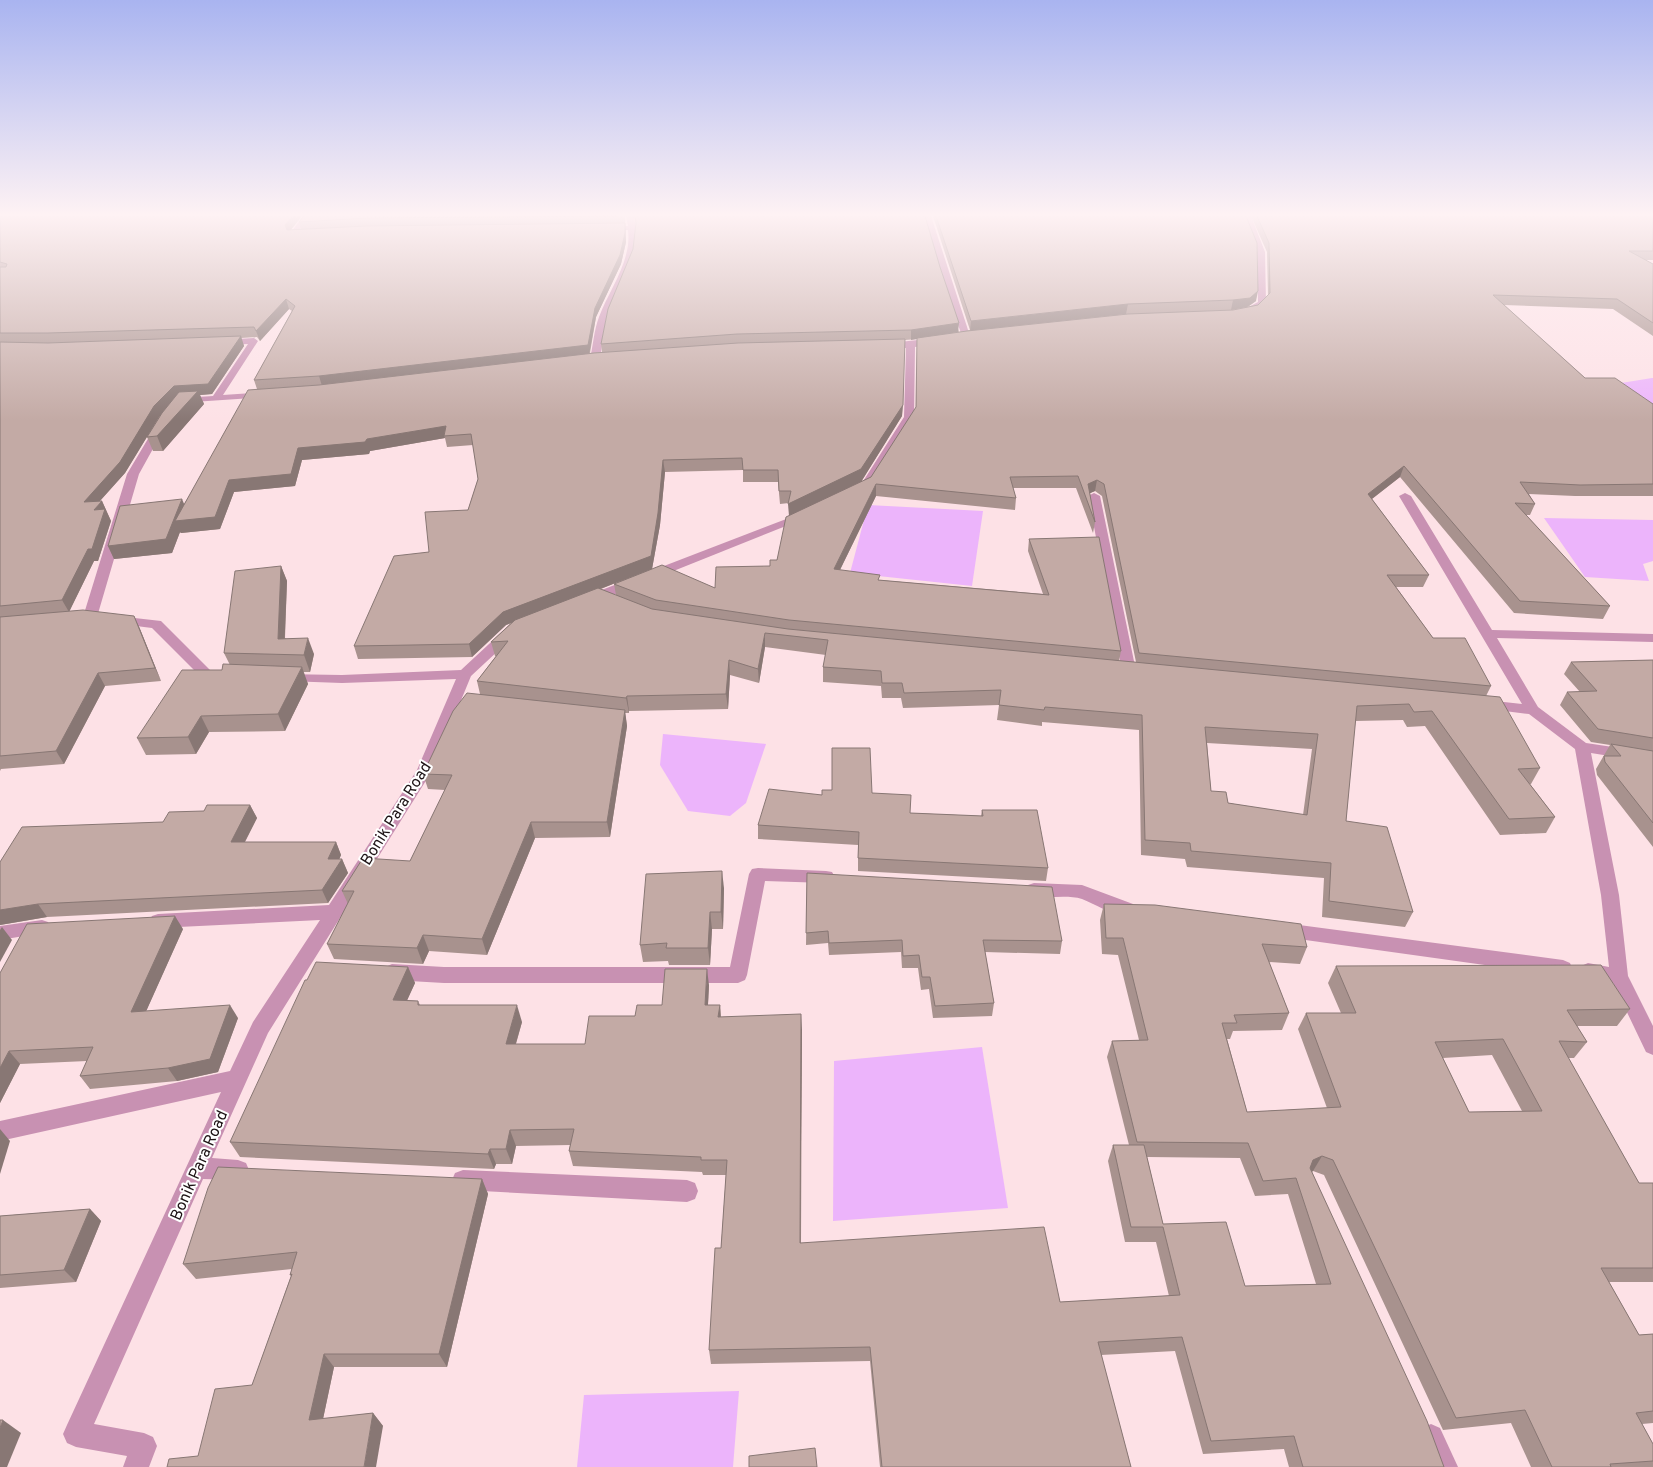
<svg xmlns="http://www.w3.org/2000/svg" width="1653" height="1467" font-family="Overpass,sans-serif">
<rect width="100%" height="100%" fill="#fde1e6"/>
<!-- water -->
<g fill="#ecb4fb">
<path d="M1653 378V410L1615 384 1652 378Z"/>
<path d="M868 505 983 511 972 586 850 573Z"/>
<path d="M1544 518 1653 520V561L1643 564 1649 581 1585 577Z"/>
<path d="M663 734 766 744 746 803 730 816 688 811 660 765Z"/>
<path d="M982 1047 1008 1208 833 1221 834 1061Z"/>
<path d="M739 1391 733 1467H577L584 1395Z"/>
</g>
<g fill="none" stroke-linecap="round" stroke-linejoin="round">
<!-- minor -->
<g fill="#c891b2" fill-rule="evenodd">
<path d="M303 216H310L298 232H305L309 234 305 236 290 237 289 235Z"/>
<path d="M626 216H634L637 238 630 267 606 319 600 359 595 362 590 359C593 346 594 330 599 317 609 290 632 261 628 230H606L602 228 606 226H628Z"/>
<path d="M924 216H931L970 336 969 338 966 339 962 336 941 276Z"/>
<path d="M1243 216H1251L1265 252 1266 303 1246 315 1242 312 1243 310 1258 302 1257 252Z"/>
<path d="M254 338 258 341 223 395 265 392 270 395 268 397 178 403V399L181 398 213 396 248 344 224 345 221 344V340Z"/>
<path d="M937 338 940 339V343L915 347 914 417 870 487 856 492 852 491 850 489 862 483 904 417 906 348H885L880 345C884 342 927 340 937 338Z"/>
<path d="M160 424 165 427 139 474 97 617 95 620H85L83 617 127 474 155 427Z"/>
<path d="M1094 493 1100 496 1136 671 1134 674H1124L1122 671 1088 496Z"/>
<path d="M1405 493 1411 496 1492 630 1653 634V642L1497 638 1538 707 1586 743 1653 753V763L1591 753 1619 895 1628 976 1653 1026V1055L1646 1052 1613 983 1581 976 1579 971 1581 966 1588 963 1609 967 1601 895 1575 749 1529 714 1481 708 1479 705 1481 702 1486 700 1522 704 1399 496Z"/>
<path d="M802 513 806 514 808 516 806 518 596 602H586L585 599 586 596Z"/>
<path d="M117 616 161 621 210 670 226 671 228 674 226 677H201L152 628 112 623 110 620Z"/>
<path d="M508 630 513 631 515 634 513 637 471 676 432 771 268 1033 212 1158 238 1160 246 1163 249 1170 246 1177 238 1180 203 1179 94 1424 144 1433 153 1437 157 1446 149 1467H123L127 1456 76 1447 67 1443 63 1434 67 1425 221 1092 0 1141V1121L230 1071 253 1022 320 920 158 928 152 926 149 921 152 916 158 914 329 905 417 770 456 679 342 683 286 681 281 680 279 677 281 674 342 675 461 670 503 631Z"/>
<path d="M758 868 826 871 832 872 835 877 832 882 826 883 765 881 747 975 745 980 738 983H444L392 980 385 977 383 972 385 967 392 964 444 967H730L749 874 752 869Z"/>
<path d="M1034 883 1082 885 1133 904 1136 909 1133 914C1116 919 1098 905 1082 899 1065 894 1045 900 1028 895L1025 890 1028 885Z"/>
<path d="M42 920 48 922 51 927 48 932 0 940V926Z"/>
<path d="M1284 923 1563 960 1570 963 1572 968 1570 973 1563 976 1284 937 1278 935 1275 930 1278 925Z"/>
<path d="M463 1170 687 1180 695 1183 698 1191 695 1199 687 1202 463 1190 455 1187 452 1180 455 1173Z"/>
<path d="M1431 1424 1440 1428 1458 1467H1431L1418 1437 1422 1428Z"/>
</g>
</g>
<!-- wall -->
<g fill="#a8928e" fill-rule="evenodd">
<path d="M0 216H302L291 230 301 229 299 222 304 216H625L626 242 621 264 596 317 590 353 602 352 601 344 633 249 636 225 634 216H925L959 332 970 330 933 216H1246L1256 301 1248 307 1258 305 1268 296 1267 252 1251 216H1653V260H1644L1653 264V336L1613 309 1504 305 1585 378 1653 404V496H1575L1529 494 1535 504 1530 515H1526L1610 606 1603 619 1514 613 1400 477 1372 499 1429 575 1423 587H1396L1433 638 1491 686 1486 696 1540 768 1531 784H1530L1555 817 1546 833 1500 835 1425 726 1407 727 1403 720 1355 721 1346 821 1413 912 1405 927 1322 917 1324 878 1187 867 1185 859 1141 855 1139 730 1042 722V726L997 720 999 705 903 708 901 698H882L881 686 823 682V667L826 655 765 647 759 683 730 675 728 709 629 711V713H625L627 726 610 837 535 838 487 955 429 951 423 964 334 959 327 944 348 904 342 891 410 861 445 790 428 789 423 774 480 694 477 681 496 656H495L491 642 511 623 506 625 472 657 358 659 354 646 429 552 468 510 478 479 473 445 447 447 445 438 370 451 369 454 302 460 295 486 234 492 220 529 181 533 180 532 172 553 114 559 108 546 184 504 257 389 254 380 292 311 289 309 260 341 257 337 241 338 244 346 212 394 200 395 204 404 163 451H153L147 437 125 473 100 501H102L111 521 98 561H94L69 612 134 616 140 629 161 681 105 686 64 764 1 769 0 771ZM917 339 916 408 871 477 836 493 861 482 902 416 905 340ZM161 414 148 435 159 417ZM743 470V482H778L780 504 789 503V516L777 560 770 566 715 588 652 569 660 525 665 472ZM1013 488H1076L1093 533 1095 522 1090 493 1095 491 1102 496 1136 662 1119 661 1121 651 1029 539 1028 551 1043 594 879 580 840 570 876 496 1015 510 1016 498ZM620 581 614 584 616 595 601 589ZM1207 743 1312 749 1303 815 1228 803 1211 791Z"/>
<path d="M281 566 287 581 285 638 314 654 310 672H303L308 684 285 731 209 732 196 754 146 755 137 738 230 665 224 653Z"/>
<path d="M1653 660V847L1597 775 1596 769 1610 745 1591 742 1560 705 1567 692H1580L1564 674 1571 662Z"/>
<path d="M872 793 910 813 981 816 982 810 1048 868 1046 881 858 871V845L758 839V825L822 795Z"/>
<path d="M250 805 257 818 245 842H336L341 855 339 859H342L348 873 328 903 47 917 0 925V862L163 822 204 811Z"/>
<path d="M807 873 1062 941 1060 954 985 952 994 1003 992 1016 933 1018 929 989 921 990 918 968H902L901 952 829 955 828 943 806 945Z"/>
<path d="M724 888 723 929H712L710 965H669L668 961 643 962 640 945Z"/>
<path d="M1104 904 1307 947 1300 964 1269 962 1289 1013 1282 1030 1233 1031 1230 1039H1227L1247 1112 1327 1108 1298 1029 1306 1013H1341L1328 983 1336 966 1630 1009 1617 1026H1577L1587 1042 1574 1058H1568L1639 1183H1653V1282H1609L1639 1335 1653 1334V1423L1642 1424 1653 1444V1467H1531L1511 1423 1443 1430 1324 1175 1313 1171 1312 1172 1444 1467H1289L1284 1449 1203 1454 1175 1351 1101 1355 1131 1467H880L870 1361 711 1364 709 1350 721 1248 726 1175H703L702 1172 573 1166 569 1151 570 1145 516 1146 512 1164H496L494 1169 240 1157 230 1142 408 967 415 983 407 1000 418 1001 420 1005 522 1022 516 1044H585L635 1016 662 1005 709 985 708 1005H720L721 1017 802 1030 801 1243 1060 1302 1169 1296 1156 1242H1125L1108 1161 1113 1145H1129L1107 1057 1112 1041 1139 1040 1118 955 1102 954 1100 920ZM1492 1055 1522 1111 1469 1112 1443 1058ZM1147 1157 1240 1158 1255 1196 1288 1194 1316 1284 1245 1286 1163 1224Z"/>
<path d="M183 929 146 1011 238 1018 218 1072 177 1081 90 1089 80 1076 87 1061 20 1064 0 1103V973Z"/>
<path d="M482 1179 488 1194 447 1367H334L323 1419 373 1413 383 1426 198 1456 252 1385 291 1276 290 1275 292 1269 196 1279 183 1264Z"/>
<path d="M90 1209 101 1221 76 1282 0 1288V1216Z"/>
</g>
<!-- shaded-wall -->
<g fill="#887774">
<path d="M293 216H302L287 234 285 225Z"/>
<path d="M625 223 626 242 621 264 596 317 589 355 322 386 319 376 595 308Z"/>
<path d="M1258 291 1256 301 1247 307 1231 310 1233 300Z"/>
<path d="M286 299 289 309 260 341 256 331Z"/>
<path d="M1128 304 1126 314 970 331 971 321Z"/>
<path d="M959 323 958 332 911 340V330Z"/>
<path d="M241 336 244 346 212 394 200 395 204 404 163 451 157 436 178 397 159 417 125 473 89 513 84 502 154 406 174 386Z"/>
<path d="M903 405 902 416 861 482 789 516 788 504Z"/>
<path d="M446 426 444 436 445 438 370 451 369 454 302 460 295 486 234 492 220 529 181 533 180 532 172 553 114 559 108 546 182 499 188 513 229 480 298 448 367 439Z"/>
<path d="M663 460 665 472 660 525 652 569 506 625 472 657 469 644Z"/>
<path d="M1404 466 1400 477 1364 505 1368 494Z"/>
<path d="M1097 480 1095 491 1086 495 1088 484Z"/>
<path d="M876 484V496L834 582V569Z"/>
<path d="M102 501 111 521 98 561H94L69 612 62 600 94 510Z"/>
<path d="M281 566 287 581 284 655 278 639Z"/>
<path d="M134 616 140 629 161 681 155 668Z"/>
<path d="M765 633V647L759 683 758 669Z"/>
<path d="M308 638 314 654 310 672 304 655Z"/>
<path d="M729 660 730 675 728 709 726 694Z"/>
<path d="M302 667 308 684 285 731 278 714Z"/>
<path d="M98 673 105 686 64 764 56 751Z"/>
<path d="M627 696 629 711V713L626 698Z"/>
<path d="M625 710 627 726 610 837 607 822Z"/>
<path d="M201 716 209 732 196 754 188 737Z"/>
<path d="M250 805 257 818 238 855 231 842Z"/>
<path d="M531 822 535 838 487 955 482 939Z"/>
<path d="M336 842 341 855 334 872 328 859Z"/>
<path d="M342 859 348 873 328 903 322 890Z"/>
<path d="M722 871 724 888 723 929 721 912Z"/>
<path d="M38 904 47 917 0 925V910Z"/>
<path d="M710 912 712 929 710 965 708 948Z"/>
<path d="M175 916 183 929 140 1025 131 1012Z"/>
<path d="M2 927 12 940 0 962V930Z"/>
<path d="M423 935 429 951 423 964 417 948Z"/>
<path d="M408 967 415 983 400 1016 393 1000Z"/>
<path d="M707 969 709 985 707 1022 705 1005Z"/>
<path d="M230 1005 238 1018 218 1072 177 1081 168 1068Z"/>
<path d="M517 1005 522 1022 511 1060 506 1044Z"/>
<path d="M720 1005 721 1022 718 1017Z"/>
<path d="M801 1014 802 1030 800 1258V1243Z"/>
<path d="M9 1051 20 1064 0 1103V1068Z"/>
<path d="M0 1129 10 1141 0 1174Z"/>
<path d="M510 1130 516 1146 512 1164 506 1149Z"/>
<path d="M490 1149 496 1164 494 1169 488 1154Z"/>
<path d="M1322 1156 1313 1171 1304 1175 1313 1160Z"/>
<path d="M482 1179 488 1194 447 1367 439 1354Z"/>
<path d="M90 1209 101 1221 76 1282 64 1270Z"/>
<path d="M324 1354 334 1367 320 1433 309 1420Z"/>
<path d="M373 1413 383 1426 376 1467H364Z"/>
<path d="M3 1420 21 1433 7 1467H0V1428Z"/>
</g>
<!-- building -->
<g fill="#c3aaa5" stroke="#887774" fill-rule="evenodd">
<path d="M0 216H293L285 225 287 230 366 226 625 223V233L620 255 595 308 588 345 319 376 254 380 295 306 286 299 256 331 254 327 48 333H0V267H6L7 264 0 262Z"/>
<path d="M304 216H617L366 218 299 222Z"/>
<path d="M635 216H925L940 267 959 323 911 330 737 334 601 344 608 309 633 249 636 223Z"/>
<path d="M936 216H1246L1257 243 1258 291 1250 298 1233 300 1128 304 971 321Z"/>
<path d="M1257 216H1653V251H1629L1653 264V323L1617 299 1493 295 1585 378H1615L1653 404V484L1580 485 1520 482 1535 504 1515 503 1610 606 1520 601 1404 466 1368 494 1429 575H1387L1433 638H1465L1491 686 1139 653 1104 484 1097 480 1088 484 1095 522 1078 476 1010 477 1016 498 876 484 834 569 880 575 878 580 1049 595 1029 539 1099 537 1121 651 789 620 656 600 614 584 662 565 715 588 716 567 770 566V560H777L786 517 871 477 916 407 917 338 967 331 1128 314 1233 310 1258 305 1270 293 1269 243Z"/>
<path d="M241 336 208 384 174 386 154 406 120 462 84 502 102 501 94 510 105 509 92 549H88L62 600 0 606V342L48 343Z"/>
<path d="M905 339 903 405 861 469 788 504 791 491H779L778 470H743L742 458 663 460 658 513 651 556 503 612 469 644 354 646 394 556 429 552 425 512 468 510 478 479 471 434 444 436 446 426 367 439 365 442 298 448 291 474 229 480 215 517 175 521 248 390 319 385 594 353 738 343Z"/>
<path d="M198 391 157 436 147 437 162 413 179 392Z"/>
<path d="M182 499 166 539 108 546 120 506Z"/>
<path d="M281 566 278 639 308 638 304 655 224 653 235 571Z"/>
<path d="M598 588 652 609 788 629 1500 697 1540 768 1518 769 1555 817 1509 819 1432 711 1414 712 1409 704 1357 706 1346 821 1387 827 1413 912 1329 901 1331 863 1191 851 1190 843 1145 840 1142 715 1045 707 1044 710 999 705 1001 690 904 693 902 683H882L881 671 823 667 828 640 765 633 758 669 729 660 726 694 627 696 626 698 477 681 508 641 491 642 515 620ZM1205 727 1318 734 1307 815 1228 803 1226 792 1211 791Z"/>
<path d="M83 610 134 616 155 668 98 673 56 751 0 756V617Z"/>
<path d="M1653 660V738L1598 729 1567 692 1597 691 1571 662Z"/>
<path d="M223 664 302 667 278 714 201 716 188 737 137 738 182 670H222Z"/>
<path d="M467 693 625 710 607 822H531L482 939 423 935 417 948 327 944 354 891H342L363 858 410 861 452 775 423 774 453 711Z"/>
<path d="M1611 744 1653 751V823L1605 762 1604 756H1621Z"/>
<path d="M832 748H870L872 793 911 795 910 813 983 816 982 810H1037L1048 868 858 858 859 832 758 825 769 789 822 795V790H832Z"/>
<path d="M207 805H250L231 842H336L328 859H342L322 890 38 904 0 910V862L22 827 163 822 169 812 204 811Z"/>
<path d="M722 871 721 912H710L708 948H666L667 943 640 945 646 874Z"/>
<path d="M807 873 1052 887 1062 941 983 940 994 1003 935 1006 930 977H922L919 955 903 956 902 940 829 943 828 931 806 933Z"/>
<path d="M1104 904 1155 905 1301 924 1307 947 1262 944 1289 1013 1234 1015 1237 1023H1222L1247 1112 1341 1107 1306 1013H1356L1336 966 1601 965 1630 1009 1567 1010 1587 1042 1559 1041 1639 1183H1653V1268H1601L1639 1335 1653 1334V1411L1636 1413 1653 1444V1461L1610 1464 1611 1467H1552L1525 1410 1456 1418 1333 1160 1322 1156 1313 1160 1310 1168 1427 1421 1444 1467H1303L1294 1436 1211 1441 1182 1337 1098 1342 1131 1467H882L870 1347 709 1350 715 1248H721L727 1160H701V1157L569 1151 574 1129 510 1130 506 1149H490L488 1154 230 1142 305 980H307L316 962 408 967 393 1000 418 1001V1005H517L506 1044H585L589 1016H635L637 1005H662L665 969H707L705 1005H720L718 1017 801 1014 800 1243 1044 1227 1060 1302 1180 1295 1163 1227H1131L1113 1145H1144L1163 1224 1226 1222 1245 1286 1331 1284 1296 1178 1263 1181 1248 1143 1137 1142 1112 1041 1148 1040 1123 938H1106ZM1503 1039 1542 1111 1469 1112 1435 1042Z"/>
<path d="M175 916 131 1012 230 1005 210 1059 168 1068 80 1076 93 1047 9 1051 0 1068V973L27 924Z"/>
<path d="M218 1167 482 1179 439 1354H324L309 1420 373 1413 364 1467H167L169 1459 198 1456 215 1389 252 1385 292 1274 290 1275 297 1252 183 1264 208 1188Z"/>
<path d="M90 1209 64 1270 0 1275V1216Z"/>
<path d="M0 1420H3L0 1428Z"/>
<path d="M815 1448 817 1467H749V1456Z"/>
</g>
<!-- sky -->
<linearGradient id="sky" x2="0" y2="1"><stop stop-color="#a9b4f0"/><stop offset="0.51" stop-color="#fef2f4"/><stop offset="1" stop-color="#fef2f4" stop-opacity="0"/></linearGradient>
<rect width="1653" height="421" fill="url(#sky)"/>
<g text-anchor="middle" stroke-width="4" stroke-linejoin="round" paint-order="stroke">
<!-- near-street labels -->
<g font-size="16" fill="#1e1416" stroke="#fff">
<text transform="translate(395 813) rotate(-58)" y="6">Bonik Para Road</text>
<text transform="translate(198 1165) rotate(-66)" y="6">Bonik Para Road</text>
</g>
</g>
</svg>
